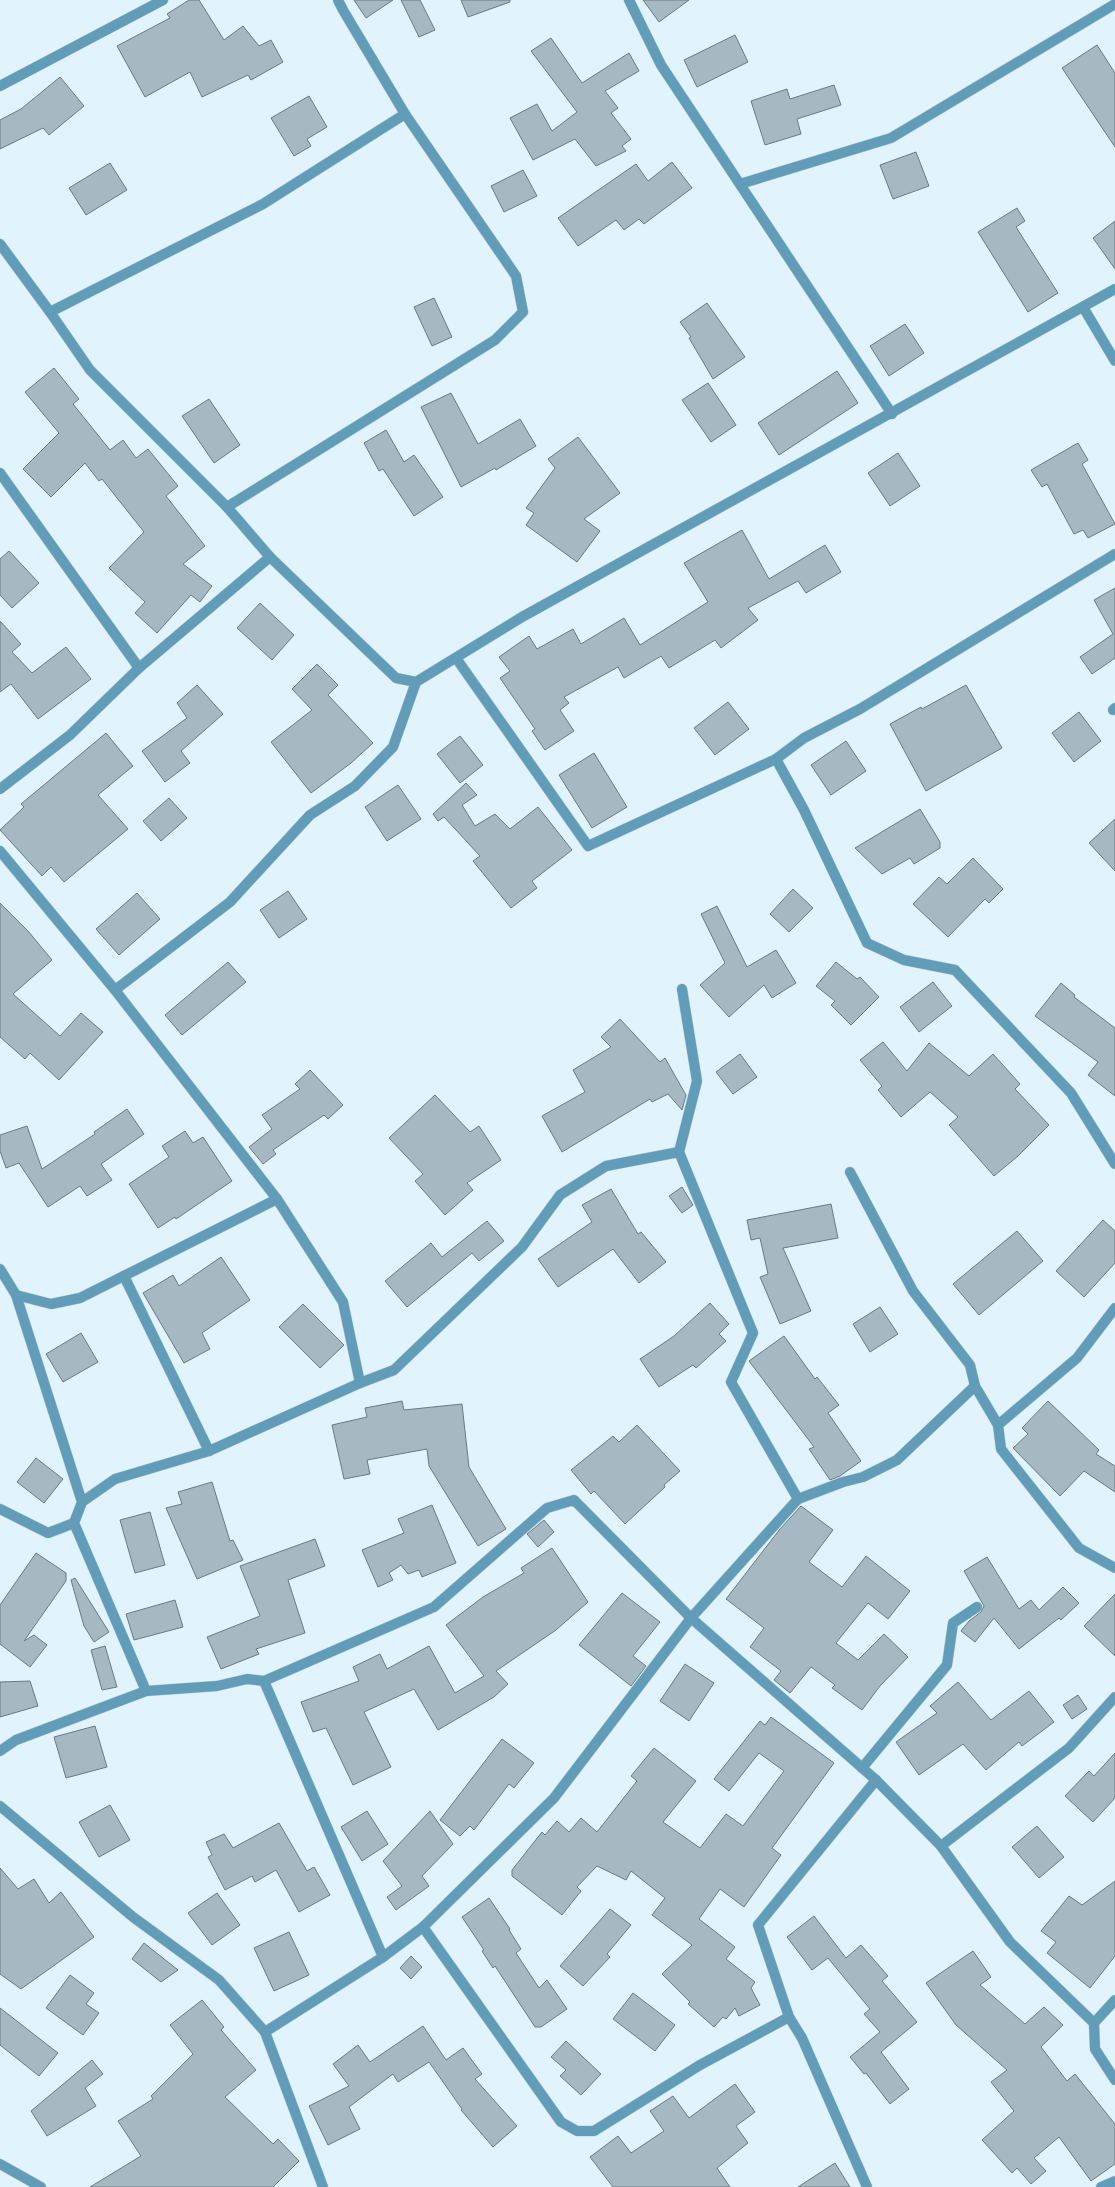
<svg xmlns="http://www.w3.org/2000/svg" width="1115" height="2187" font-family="'Times New Roman',serif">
<rect width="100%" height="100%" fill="#e1f4fe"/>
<!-- building -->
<g fill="#a6b9c2" stroke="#697a82">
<path d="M189 0H199L224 40 243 26 259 46 271 40 283 62 251 80 248 75 202 97 190 72 145 97 117 46 170 18 167 14Z"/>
<path d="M354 0H393L366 18Z"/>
<path d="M401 0H420L435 30 419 37Z"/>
<path d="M461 0H510V2L468 17Z"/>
<path d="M643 0H689L659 22Z"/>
<path d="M735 35 748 62 697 87 684 60Z"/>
<path d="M551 38 582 83 629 53 639 71 605 91 618 108 611 113 631 139 622 146 626 151 596 166 575 139 533 160 510 118 537 104 552 131 577 112 531 51Z"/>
<path d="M1097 45 1115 73V147L1062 68Z"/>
<path d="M60 77 84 106 49 135 43 128 0 149V120L21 109Z"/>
<path d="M834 85 841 105 797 119 801 134 765 145 751 101 787 89 790 99Z"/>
<path d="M309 96 327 127 307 139 311 146 294 156 271 118Z"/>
<path d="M916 152 929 186 893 199 880 165Z"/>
<path d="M672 162 692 188 644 224 639 219 624 230 616 220 578 246 558 218 636 164 648 181Z"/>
<path d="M110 163 127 190 86 215 69 188Z"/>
<path d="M523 170 537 196 504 212 491 186Z"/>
<path d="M1017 208 1025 221 1016 227 1058 293 1028 312 978 232Z"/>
<path d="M1115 221V269L1093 238Z"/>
<path d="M434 298 452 337 432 346 414 307Z"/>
<path d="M707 303 745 357 713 379 689 338 691 337 680 322Z"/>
<path d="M905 324 924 353 889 376 870 346Z"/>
<path d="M54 368 79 399 73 404 110 450 123 440 136 458 148 449 178 486 166 496 205 546 183 564 212 586 200 602 191 595 157 633 135 613 145 602 109 568 144 532 102 479 99 481 85 463 51 497 23 469 59 433 25 392Z"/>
<path d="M837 371 858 403 779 455 758 423Z"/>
<path d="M708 383 736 425 711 442 682 400Z"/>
<path d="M451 393 478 444 520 419 536 446 496 470 495 468 461 487 421 407Z"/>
<path d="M209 399 240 445 214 463 182 416Z"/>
<path d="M386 430 404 462 414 455 443 497 414 516 383 469 379 471 364 443Z"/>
<path d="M578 437 620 493 584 519 600 531 577 562 526 525 534 513 526 508 555 468 548 459Z"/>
<path d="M1078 443 1088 460 1082 464 1115 524 1088 538 1083 530 1074 534 1047 484 1042 487 1031 470Z"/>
<path d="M898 453 920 486 890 506 868 473Z"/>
<path d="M742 530 769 579 825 545 841 572 806 593 798 581 748 608 758 620 721 648 715 640 669 668 661 656 624 678 618 667 564 697 569 703 560 710 574 731 545 750 532 731 535 729 500 678 510 671 499 657 529 636 537 649 573 629 581 644 624 618 640 645 708 602 684 563Z"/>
<path d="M9 551 39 583 12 608 0 595V559Z"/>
<path d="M1115 588V658L1092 674 1080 657 1113 634 1094 600Z"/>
<path d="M260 603 294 635 272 660 237 628Z"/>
<path d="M0 621 21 644 12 652 32 673 66 647 91 679 38 719 11 684 0 692Z"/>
<path d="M317 664 338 685 328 695 373 743 351 763 311 793 271 742 312 710 292 689Z"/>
<path d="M197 685 223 714 181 751 190 763 165 782 142 751 187 718 177 703Z"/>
<path d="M966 685 1002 748 926 791 890 724 921 707 922 709Z"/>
<path d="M728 702 749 729 715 755 694 728Z"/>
<path d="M1079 712 1101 741 1074 762 1052 733Z"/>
<path d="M106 733 133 766 98 795 128 829 64 882 51 867 42 876 0 830 24 807 21 804Z"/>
<path d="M460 736 483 765 460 783 437 754Z"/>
<path d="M846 741 866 771 831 795 811 765Z"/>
<path d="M594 753 627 807 592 828 559 775Z"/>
<path d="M466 783 477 795 462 805 475 826 495 814 510 829 538 807 572 850 532 881 537 888 511 908 473 861 480 856 444 817 438 821 433 814Z"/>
<path d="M398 785 421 819 387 841 365 807Z"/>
<path d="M169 798 187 818 161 841 143 821Z"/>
<path d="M920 809 940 842V848L914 864 910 858 882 874 855 848Z"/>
<path d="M1115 819V871L1089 843Z"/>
<path d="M973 858 1003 889 989 903 985 899 948 937 913 904 939 877 947 884Z"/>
<path d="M793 889 813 908 789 932 770 914Z"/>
<path d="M288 891 307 919 279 938 260 910Z"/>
<path d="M137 893 160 919 119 955 96 929Z"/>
<path d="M0 903 28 931 52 960 13 994 60 1036 81 1013 103 1032 59 1080 30 1053 25 1059 0 1037Z"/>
<path d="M717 906 747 967 776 950 796 983 772 998 764 985 729 1017 700 985 725 963 701 914Z"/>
<path d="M228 962 246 982 182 1035 165 1015Z"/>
<path d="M836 962 857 979 860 977 879 997 851 1025 831 1005 835 1001 816 986Z"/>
<path d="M933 982 952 1006 919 1032 900 1007Z"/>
<path d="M1061 983 1075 995 1074 997 1115 1028V1096L1088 1075 1098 1062 1035 1016Z"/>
<path d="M620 1019 660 1062 665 1058 686 1095 682 1110 668 1094 652 1102 650 1099 562 1152 542 1116 585 1092 573 1070 611 1047 601 1037Z"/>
<path d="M883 1042 907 1071 929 1043 969 1076 993 1054 1020 1084 1015 1089 1049 1125 1018 1156 994 1176 949 1125 958 1117 930 1092 901 1117 878 1090 882 1086 860 1060Z"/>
<path d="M740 1054 757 1077 733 1094 716 1072Z"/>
<path d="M310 1070 343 1105 328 1119 324 1115 273 1150 276 1154 263 1164 249 1147 272 1129 262 1115 300 1089 295 1084Z"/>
<path d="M435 1095 470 1132 479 1126 501 1160 467 1183 473 1190 445 1215 415 1181 423 1174 389 1138Z"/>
<path d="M127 1109 144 1134 101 1164 112 1180 87 1196 80 1186 48 1207 19 1163 6 1168 0 1151V1135L27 1126 42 1169 95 1134 94 1132Z"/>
<path d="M185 1131 193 1143 203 1137 232 1181 176 1219 175 1217 158 1228 129 1184 169 1157 162 1146Z"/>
<path d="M682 1187 693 1205 682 1213 669 1196Z"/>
<path d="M611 1189 638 1234 641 1232 666 1262 639 1283 613 1249 558 1287 538 1259 592 1222 582 1205Z"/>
<path d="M831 1204 838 1238 783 1248 811 1311 780 1324 760 1277 768 1274 760 1238 751 1240 747 1220Z"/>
<path d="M1103 1220 1115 1231V1263L1084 1297 1056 1271Z"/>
<path d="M487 1221 504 1241 479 1261 472 1253 407 1307 385 1281 431 1243 442 1257Z"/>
<path d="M1017 1231 1043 1261 979 1315 953 1284Z"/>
<path d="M221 1257 250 1300 202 1333 210 1349 184 1363 143 1293 173 1275 179 1286Z"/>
<path d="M710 1303 729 1324 719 1334 726 1341 696 1368 693 1365 659 1387 640 1359 674 1336Z"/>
<path d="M303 1304 344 1345 320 1368 279 1327Z"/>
<path d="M880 1307 898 1334 870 1352 853 1324Z"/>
<path d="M81 1333 98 1362 63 1382 46 1354Z"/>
<path d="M784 1336 815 1379 817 1377 839 1405 828 1413 861 1461 840 1476 830 1480 809 1449 814 1447 749 1361Z"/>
<path d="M402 1401 404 1410 462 1404 469 1467 506 1529 478 1546 429 1466 427 1449 367 1460 370 1474 344 1479 332 1425 367 1417 365 1408Z"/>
<path d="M1048 1401 1099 1450 1096 1454 1115 1466V1492L1084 1471 1060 1496 1013 1448 1028 1434 1022 1428Z"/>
<path d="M637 1425 680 1471 664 1485 665 1487 625 1524 594 1491 591 1494 571 1470 613 1436 619 1442Z"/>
<path d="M36 1458 63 1479 44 1503 17 1482Z"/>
<path d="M212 1482 230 1541 233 1540 243 1560 197 1579 166 1508 182 1504 178 1492Z"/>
<path d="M432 1505 456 1563 422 1577 419 1570 408 1574 401 1565 389 1573 393 1580 378 1587 362 1550 404 1533 398 1519Z"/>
<path d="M801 1506 833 1530 809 1562 842 1587 866 1556 910 1591 888 1619 868 1603 836 1643 858 1660 884 1634 908 1657 880 1686 862 1710 832 1688 835 1685 811 1667 790 1693 774 1680 781 1671 750 1647 764 1628 726 1599 780 1529Z"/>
<path d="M150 1512 165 1565 135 1573 120 1520Z"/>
<path d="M544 1520 554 1532 538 1547 527 1534Z"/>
<path d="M315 1539 325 1566 288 1580 305 1633 256 1649 259 1654 221 1669 207 1637 260 1616 240 1566Z"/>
<path d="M552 1548 588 1602 556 1630 496 1671 508 1684 494 1697 438 1730 414 1689 364 1712 391 1767 353 1785 326 1728 313 1732 301 1702 359 1681 353 1667 380 1654 387 1669 429 1646 455 1693 484 1676 446 1625 483 1597 524 1573 521 1568Z"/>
<path d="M36 1553 66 1573V1581L24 1641 34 1635 47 1645 30 1667 0 1644V1605Z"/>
<path d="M987 1557 1019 1609 1031 1600 1039 1610 1063 1587 1079 1603 1061 1620 1059 1618 1019 1649 994 1618 975 1642 961 1631 969 1621 981 1612 984 1606 964 1571Z"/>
<path d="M75 1578 109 1632 94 1642 84 1626 71 1580Z"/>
<path d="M622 1593 660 1622 633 1656 646 1666 631 1686 579 1645Z"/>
<path d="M1115 1594V1656L1084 1626Z"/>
<path d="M175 1600 183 1627 134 1640 126 1614Z"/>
<path d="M105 1646 117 1687 102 1690 91 1650Z"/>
<path d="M685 1664 714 1683 689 1721 660 1701Z"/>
<path d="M30 1681 38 1706 0 1717V1682Z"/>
<path d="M958 1682 991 1720 1029 1691 1054 1722 1022 1746 1019 1742 986 1770 963 1744 919 1775 896 1742 937 1713 930 1706Z"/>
<path d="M1078 1695 1087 1709 1072 1719 1063 1705Z"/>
<path d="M771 1717 834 1763 772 1848 781 1855 744 1907 720 1889 699 1919 735 1947 726 1959 755 1982 751 1988 760 2005 739 2016 735 2008 726 2019 723 2017 714 2027 688 2004 690 2002 662 1974 692 1945 652 1915 665 1898 631 1871 626 1880 597 1866 577 1887 581 1891 562 1915 512 1876V1870L542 1832 545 1835 557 1821 569 1832 581 1818 597 1832 637 1781 631 1776 654 1748 696 1781 663 1822 700 1848 726 1814 743 1826 784 1771 759 1753 729 1791 714 1779 760 1721 765 1725Z"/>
<path d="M95 1726 107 1767 66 1778 54 1737Z"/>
<path d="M502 1739 534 1763 514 1788 509 1784 474 1830 470 1826 460 1836 440 1820Z"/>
<path d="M1115 1753V1798L1093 1822 1065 1796 1089 1771 1094 1776Z"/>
<path d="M110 1805 130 1840 99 1857 79 1822Z"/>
<path d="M367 1811 388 1844 362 1861 341 1827Z"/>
<path d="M430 1811 453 1844 422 1876 429 1886 396 1910 387 1897 402 1886 383 1861Z"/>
<path d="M279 1823 307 1871 314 1867 330 1895 299 1912 276 1870 255 1882 252 1876 225 1890 208 1857 212 1855 206 1842 224 1834 233 1848Z"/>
<path d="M1037 1826 1064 1857 1039 1878 1012 1847Z"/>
<path d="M0 1868 18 1889 34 1879 49 1903 61 1892 94 1937 21 1989 0 1974Z"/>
<path d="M1115 1881V1956L1090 1988 1047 1953 1056 1942 1041 1931 1069 1896 1082 1905Z"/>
<path d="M217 1893 240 1925 212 1945 188 1913Z"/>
<path d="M489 1898 510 1929 509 1930 521 1949 516 1953 539 1988 547 1980 567 2009 541 2027H535L495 1966 493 1968 482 1951 484 1950 462 1917Z"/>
<path d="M610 1909 631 1925 607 1954 610 1957 583 1986 560 1966Z"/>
<path d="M814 1916 846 1958 861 1945 888 1976 882 1981 917 2022 881 2052 909 2089 890 2104 866 2073 864 2074 850 2057 880 2032 864 2014 870 2009 828 1958 812 1970 787 1937Z"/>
<path d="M289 1932 309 1975 274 1991 254 1948Z"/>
<path d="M144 1943 178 1970 161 1982 132 1959Z"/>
<path d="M973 1951 991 1977 980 1985 1025 2024 1044 2007 1063 2025 1041 2047 1067 2081 1075 2074 1115 2124V2164L1091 2181 1059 2137 1034 2158 1046 2171 1031 2184 1017 2168 1012 2173 982 2140 1014 2111 991 2082 1007 2070 956 2025 926 1983Z"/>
<path d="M411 1956 422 1967 411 1979 400 1968Z"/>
<path d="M70 1975 94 1993 86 2004 99 2013 83 2035 46 2008Z"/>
<path d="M633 1993 675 2025 655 2051 613 2019Z"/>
<path d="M202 2000 224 2027 221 2030 256 2070 225 2097 273 2144 278 2139 299 2161 273 2187H90L141 2156 118 2121 153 2099 151 2096 193 2054 170 2025Z"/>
<path d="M0 2008 58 2053 39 2076 0 2045Z"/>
<path d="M423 2026 446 2060 463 2048 482 2074 475 2079 517 2126 493 2147 461 2110 462 2109 429 2062 398 2082 393 2074 349 2107 360 2129 328 2145 309 2106 349 2086 333 2064 358 2045 370 2062Z"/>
<path d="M566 2041 601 2074 581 2095 560 2076 566 2070 551 2057Z"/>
<path d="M92 2060 103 2074 85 2088 96 2106 47 2136 31 2111Z"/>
<path d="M735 2084 755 2112 736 2126 748 2143 717 2168 730 2187H613L590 2157 618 2136 631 2153 664 2131 650 2111 673 2096 689 2118Z"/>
<path d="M835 2163 850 2187H798Z"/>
</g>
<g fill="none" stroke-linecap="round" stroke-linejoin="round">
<defs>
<g id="minor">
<path d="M629 0 661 65 892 414"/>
<path d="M0 86 163 0"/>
<path d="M740 184 891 138 1115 4"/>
<path d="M0 244 50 312 90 370 227 507 270 557 396 678 416 682 522 617 1115 289"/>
<path d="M1083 307 1115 361"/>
<path d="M50 312 263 204 405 114"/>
<path d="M0 473 139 668"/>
<path d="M227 507 495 340 523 312 516 276 405 114 343 10 338 0"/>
<path d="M1115 554 860 709 804 738 776 759 804 810 867 943 904 960 955 970 1071 1093 1115 1164"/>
<path d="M456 658 588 846 776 759"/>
<path d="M1113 710 1115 708"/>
<path d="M0 789 70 735 139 668 270 557"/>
<path d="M0 851 115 990 277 1199 343 1302 360 1383"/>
<path d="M115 990 230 902 310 815 355 786 393 747 416 682"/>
<path d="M679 1152 697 1081 682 989"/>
<path d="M850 1172 913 1291 970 1365 975 1386 998 1425 1001 1449 1079 1548 1115 1568"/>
<path d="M0 1269 16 1295 82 1502 74 1523 146 1691"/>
<path d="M124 1276 209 1451"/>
<path d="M16 1295 51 1304 80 1298 277 1199"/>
<path d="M998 1425 1077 1358 1115 1308"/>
<path d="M82 1502 115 1479 209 1451 360 1383 394 1370 522 1247 560 1195 606 1166 679 1152 753 1333 731 1382 798 1499"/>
<path d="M0 1509 48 1533 74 1523"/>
<path d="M264 1681 383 1957"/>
<path d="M0 1751 16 1740 146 1691 217 1686 247 1679 264 1681 434 1607 547 1508 574 1500 691 1618 876 1780 941 1846 1010 1942 1094 2023"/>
<path d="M862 1768 947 1665 953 1623 977 1607"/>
<path d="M0 1806 133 1917 219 1980 265 2032 323 2187"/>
<path d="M941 1846 1069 1748 1115 1697"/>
<path d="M423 1927 561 2122 577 2131H594L700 2065 789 2017"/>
<path d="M1115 2000 1094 2023 1095 2049 1115 2080"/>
<path d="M265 2032 383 1957 423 1927 554 1798 691 1618 798 1499 843 1482 863 1477 897 1460 975 1386"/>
<path d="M0 2164 41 2187"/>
<path d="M867 2187 802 2038 789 2017 758 1925 876 1780"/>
<path d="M1101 2187 1115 2181"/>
</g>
</defs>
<!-- minor casing -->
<use href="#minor" stroke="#bfcfd8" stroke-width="11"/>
<!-- minor -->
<use href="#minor" stroke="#619db8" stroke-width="10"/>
</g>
</svg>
